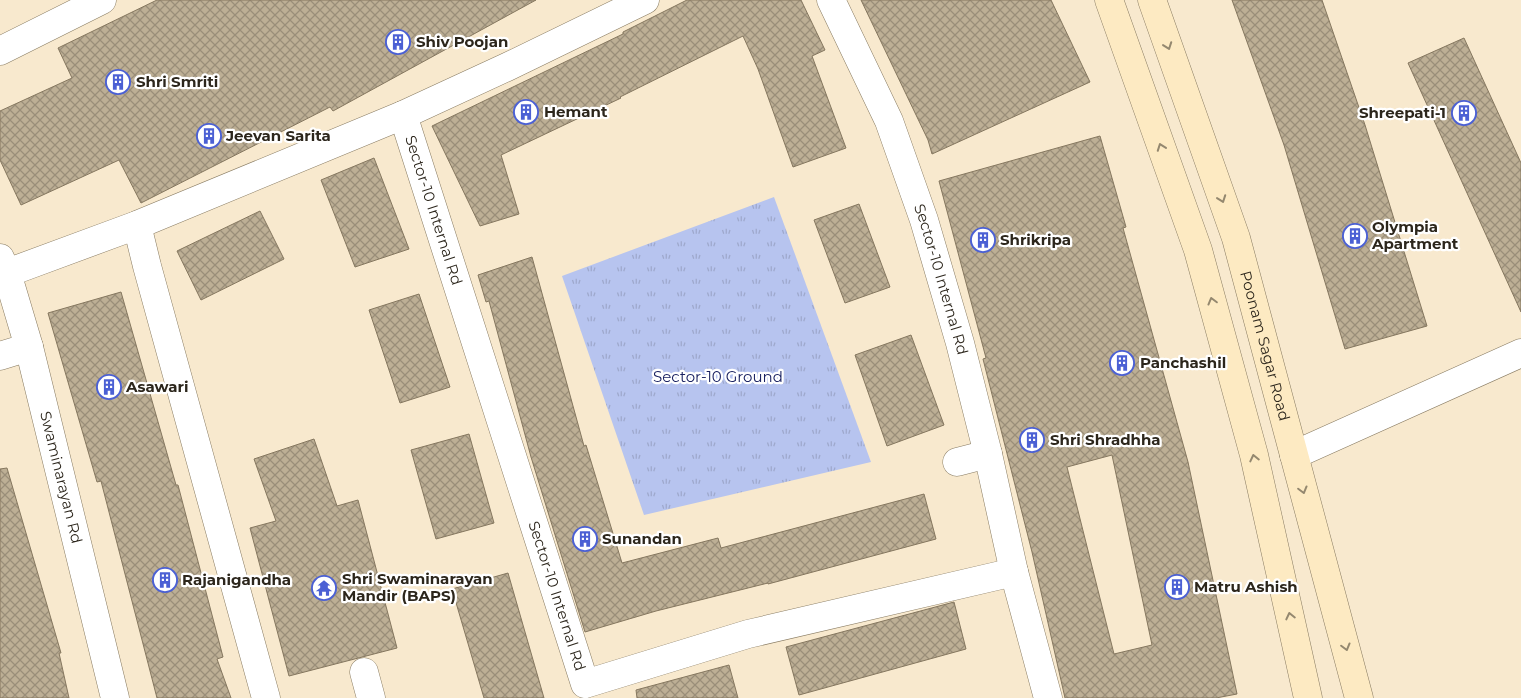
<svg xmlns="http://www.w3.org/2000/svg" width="1521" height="698" font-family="Montserrat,sans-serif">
<defs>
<pattern id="grass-tufts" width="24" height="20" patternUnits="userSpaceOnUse" patternTransform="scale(1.25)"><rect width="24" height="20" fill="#b7c4ef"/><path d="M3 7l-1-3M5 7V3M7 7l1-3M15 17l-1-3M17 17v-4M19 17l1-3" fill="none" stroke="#9ea8cc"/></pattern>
<pattern id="building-cross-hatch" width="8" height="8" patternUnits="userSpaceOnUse" patternTransform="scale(1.25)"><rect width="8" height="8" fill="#bdaf95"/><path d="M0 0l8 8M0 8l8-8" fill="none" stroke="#9a8e79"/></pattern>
</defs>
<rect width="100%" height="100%" fill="#f8e9ce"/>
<!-- grass -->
<path fill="url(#grass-tufts)" d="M774 197 871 462 644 515 562 276Z"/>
<!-- building -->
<g fill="url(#building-cross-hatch)" stroke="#85775f" fill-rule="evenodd">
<path d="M157 0H536L333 111 330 107 141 203 119 160 21 205 0 160V111L72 78 58 48Z"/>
<path d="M687 0H801L825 50 812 56 846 148 793 167 758 69 743 36 620 97 621 98 501 155 519 214 480 226 432 126 623 34V32Z"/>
<path d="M861 0H1051L1090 82 932 154 928 140Z"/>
<path d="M1232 0H1322L1365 125 1427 326 1345 349 1284 145Z"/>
<path d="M1464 38 1521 163V312L1408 63Z"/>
<path d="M1100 136 1126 227 1123 228 1188 462 1237 694 1216 698H1065L1032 552 983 359 986 358 939 181ZM1112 455 1152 645 1114 654 1067 467Z"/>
<path d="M374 158 409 249 355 267 321 180Z"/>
<path d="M859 204 890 287 845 303 814 220Z"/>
<path d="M260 211 284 259 201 300 177 251Z"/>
<path d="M532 257 584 446 586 445 622 563 718 538 721 548 924 494 936 539 768 584V583L656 611 585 632 531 457 489 301 486 302 478 275Z"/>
<path d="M121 292 176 485H178L223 657 217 659 231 698H157L101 481 97 482 48 313Z"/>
<path d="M419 294 450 387 400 403 369 310Z"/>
<path d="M911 335 944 425 887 446 855 355Z"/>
<path d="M469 434 494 523 436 539 411 450Z"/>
<path d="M314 439 337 506 358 500 397 648 289 676 250 528 276 521 254 459Z"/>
<path d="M7 468 61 653H59L69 698H0V469Z"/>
<path d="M508 573 544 698H484L452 589Z"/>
<path d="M954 602 966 649 799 695 786 647Z"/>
<path d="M729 665 738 698H637L636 690Z"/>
</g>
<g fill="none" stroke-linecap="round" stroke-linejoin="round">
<defs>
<g id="minor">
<path id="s1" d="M831 0 889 121 924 220 960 343 988 454 1014 572 1048 698"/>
<path d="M0 51 102 0"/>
<path id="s2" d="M403 115 585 684 748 634 1014 572"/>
<path d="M137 225 147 266 266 698"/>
<path id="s3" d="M0 258 7 273 29 347 115 698"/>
<path d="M7 273 137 225 403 115 507 67 645 0"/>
<path d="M0 356 29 347"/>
<path d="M1294 455 1521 353"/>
<path d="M957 462 988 454"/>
<path d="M364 672 371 698"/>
</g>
<g id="secondary">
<path d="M1109 0 1198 250 1254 455 1308 698"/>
<path id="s4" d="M1152 0 1236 238 1359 698"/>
</g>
</defs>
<!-- minor casing -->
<use href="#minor" stroke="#887b62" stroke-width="29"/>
<!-- secondary casing -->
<use href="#secondary" stroke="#887b62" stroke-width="29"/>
<!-- minor -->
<use href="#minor" stroke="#fff" stroke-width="28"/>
<!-- secondary -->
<use href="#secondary" stroke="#fdeac2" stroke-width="28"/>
</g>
<!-- one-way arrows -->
<defs><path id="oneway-chevron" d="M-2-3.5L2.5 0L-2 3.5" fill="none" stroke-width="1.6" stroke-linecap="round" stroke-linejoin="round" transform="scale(1.25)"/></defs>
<g stroke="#94886f">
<use href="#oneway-chevron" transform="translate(1168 46) rotate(70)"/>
<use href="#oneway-chevron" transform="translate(1161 147) rotate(-110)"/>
<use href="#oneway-chevron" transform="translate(1222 199) rotate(70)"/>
<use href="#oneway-chevron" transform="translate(1212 301) rotate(-105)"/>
<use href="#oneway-chevron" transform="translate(1254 458) rotate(-103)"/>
<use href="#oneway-chevron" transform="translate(1303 490) rotate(75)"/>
<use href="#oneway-chevron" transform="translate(1290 616) rotate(-103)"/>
<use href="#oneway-chevron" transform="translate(1346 647) rotate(75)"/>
</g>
<!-- icons -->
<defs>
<symbol id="building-ring" viewBox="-11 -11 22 22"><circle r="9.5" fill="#fff" stroke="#4b60d4" stroke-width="1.5"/><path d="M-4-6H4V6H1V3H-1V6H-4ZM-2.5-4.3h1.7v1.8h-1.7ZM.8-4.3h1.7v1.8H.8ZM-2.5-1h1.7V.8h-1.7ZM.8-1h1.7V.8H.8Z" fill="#4b60d4"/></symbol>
<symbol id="temple-ring" viewBox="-11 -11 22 22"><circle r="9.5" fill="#fff" stroke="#4b60d4" stroke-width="1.5"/><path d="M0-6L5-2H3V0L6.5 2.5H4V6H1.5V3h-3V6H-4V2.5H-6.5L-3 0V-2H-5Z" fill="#4b60d4"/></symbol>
</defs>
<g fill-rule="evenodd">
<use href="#building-ring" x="384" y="28" width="28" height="28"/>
<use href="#building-ring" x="104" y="68" width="28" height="28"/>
<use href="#building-ring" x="512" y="98" width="28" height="28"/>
<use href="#building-ring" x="1450" y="99" width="28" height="28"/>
<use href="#building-ring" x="195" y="122" width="28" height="28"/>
<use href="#building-ring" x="1341" y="222" width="28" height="28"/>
<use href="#building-ring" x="969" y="226" width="28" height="28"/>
<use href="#building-ring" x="1108" y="349" width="28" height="28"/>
<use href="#building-ring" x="95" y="373" width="28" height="28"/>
<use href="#building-ring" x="1018" y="426" width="28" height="28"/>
<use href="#building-ring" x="571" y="525" width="28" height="28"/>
<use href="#building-ring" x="151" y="566" width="28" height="28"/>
<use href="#building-ring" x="1163" y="573" width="28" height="28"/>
<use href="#temple-ring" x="310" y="574" width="28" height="28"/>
</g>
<g text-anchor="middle" stroke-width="4.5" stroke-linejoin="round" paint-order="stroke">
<!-- poi labels -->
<g font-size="15" font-weight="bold" fill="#2c261c" stroke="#fff" text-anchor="start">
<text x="416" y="47">Shiv Poojan</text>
<text x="136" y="87">Shri Smriti</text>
<text x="544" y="117">Hemant</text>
<text x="1446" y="118" text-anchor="end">Shreepati-1</text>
<text x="226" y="141">Jeevan Sarita</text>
<text x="1372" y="232">Olympia<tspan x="1372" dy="17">Apartment</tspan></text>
<text x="1000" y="245">Shrikripa</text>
<text x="1140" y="368">Panchashil</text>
<text x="126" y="392">Asawari</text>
<text x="1050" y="445">Shri Shradhha</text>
<text x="602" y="544">Sunandan</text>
<text x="342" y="584">Shri Swaminarayan<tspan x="342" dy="17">Mandir (BAPS)</tspan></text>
<text x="182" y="585">Rajanigandha</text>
<text x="1194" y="592">Matru Ashish</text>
</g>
<!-- street labels -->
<g font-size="15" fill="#2c261c" stroke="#fff">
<text dy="5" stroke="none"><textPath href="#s2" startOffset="100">Sector-10 Internal Rd</textPath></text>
<text dy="5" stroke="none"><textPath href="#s1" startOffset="301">Sector-10 Internal Rd</textPath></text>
<text dy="5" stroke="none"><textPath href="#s4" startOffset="364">Poonam Sagar Road</textPath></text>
<text dy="5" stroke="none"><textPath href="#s3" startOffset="228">Swaminarayan Rd</textPath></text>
<text dy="5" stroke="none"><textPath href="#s2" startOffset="505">Sector-10 Internal Rd</textPath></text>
</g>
<!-- park labels -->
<g font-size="15" fill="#192161" stroke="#fff">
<text x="718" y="382">Sector-10 Ground</text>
</g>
</g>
</svg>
